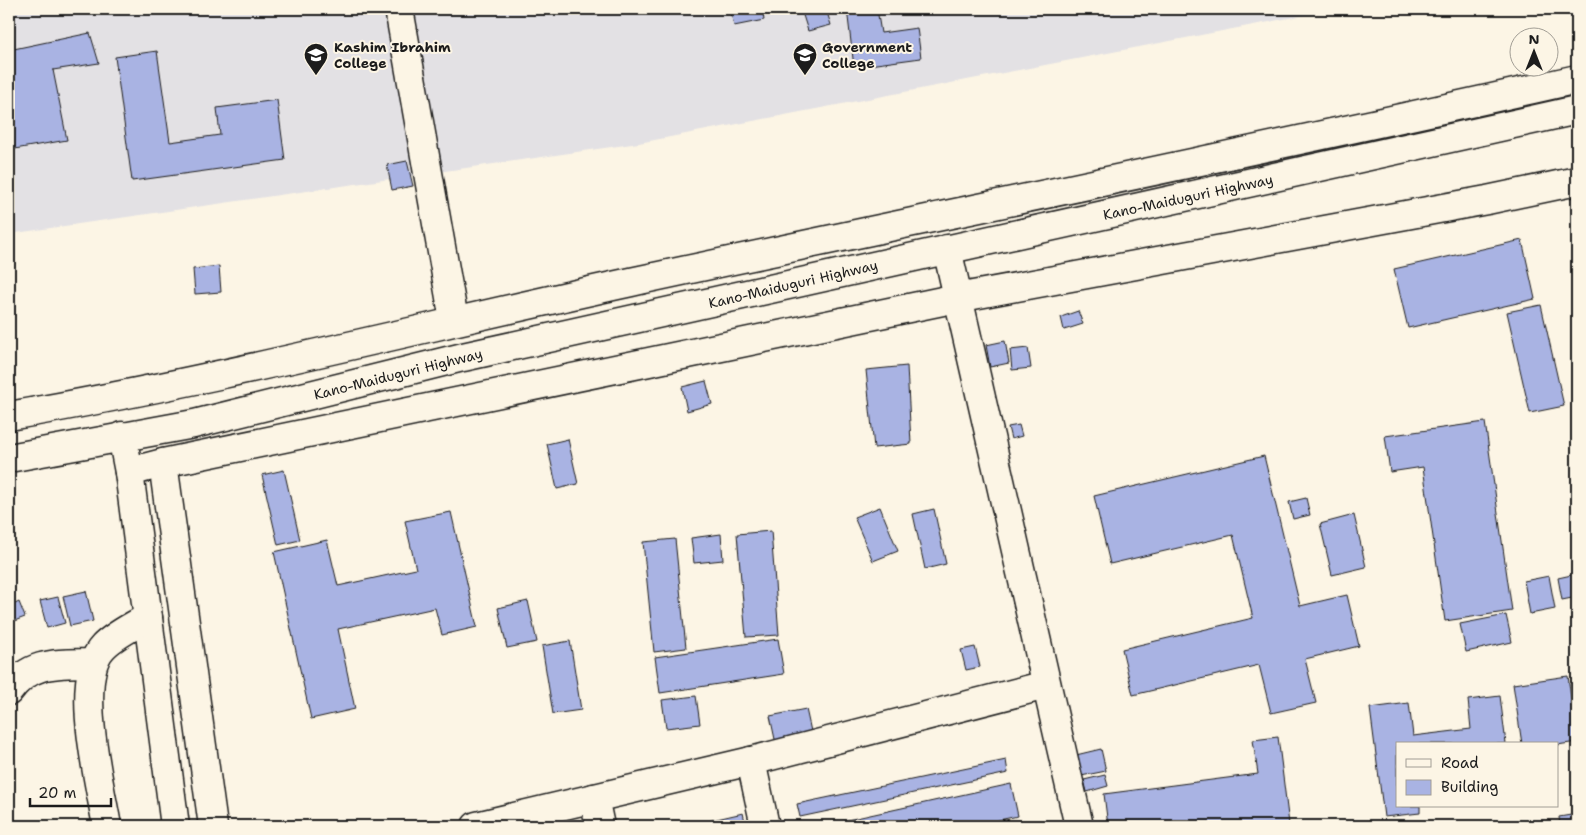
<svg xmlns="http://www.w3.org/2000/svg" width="1586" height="835" font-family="'Shantell Sans',sans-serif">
<rect width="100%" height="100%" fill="#fcf5e5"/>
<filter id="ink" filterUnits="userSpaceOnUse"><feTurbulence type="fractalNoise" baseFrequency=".02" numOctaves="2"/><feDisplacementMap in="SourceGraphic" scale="10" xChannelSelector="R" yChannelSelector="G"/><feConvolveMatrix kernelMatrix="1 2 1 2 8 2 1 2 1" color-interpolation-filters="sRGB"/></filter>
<g filter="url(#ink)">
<!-- built -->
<path fill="#e3e1e4" d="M9 9H1336L639 143 9 234Z"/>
<!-- building -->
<g fill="#a9b3e3" stroke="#1c1c1c">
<path d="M730 9H762L764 20 734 26Z"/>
<path d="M801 9H826L831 25 808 31Z"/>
<path d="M847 9H877L881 33 917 28 921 58 854 67Z"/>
<path d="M90 33 99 63 53 70 67 140 9 150V50Z"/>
<path d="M157 51 170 142 220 135 217 108 277 100 285 160 132 181 115 57Z"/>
<path d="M407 161 413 186 392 190 387 165Z"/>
<path d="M1522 240 1535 299 1408 328 1394 269Z"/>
<path d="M219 266 221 292 195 294 193 269Z"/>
<path d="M1541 305 1564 406 1530 413 1507 312Z"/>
<path d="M1078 311 1083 324 1064 330 1061 317Z"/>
<path d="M1005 341 1009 363 990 367 986 345Z"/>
<path d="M1028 348 1031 368 1012 370 1010 350Z"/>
<path d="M907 366 911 444 874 448 866 370Z"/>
<path d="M706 381 712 404 687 411 682 387Z"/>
<path d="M1485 422 1512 611 1445 621 1423 467 1390 472 1385 436Z"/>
<path d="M1019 425 1022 436 1011 439 1008 427Z"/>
<path d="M568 439 578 484 557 489 547 444Z"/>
<path d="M1264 456 1300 606 1347 595 1359 646 1305 659 1316 703 1271 713 1259 665 1133 695 1122 649 1253 618 1233 535 1110 564 1094 496Z"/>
<path d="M284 470 300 540 278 545 262 475Z"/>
<path d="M1306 498 1310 515 1293 519 1289 502Z"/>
<path d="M880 507 898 551 873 561 854 517Z"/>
<path d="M934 509 946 564 925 569 913 514Z"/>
<path d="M451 512 477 627 442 635 435 608 338 629 355 709 311 719 274 552 327 540 338 586 416 569 405 521Z"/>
<path d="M1354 515 1366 567 1332 575 1320 524Z"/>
<path d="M771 531 779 635 746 637 737 534Z"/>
<path d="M721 534 723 560 694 563 691 538Z"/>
<path d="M675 539 686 648 654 652 643 542Z"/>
<path d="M1576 574 1577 597 1562 600 1558 578Z"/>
<path d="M1549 576 1555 609 1530 614 1524 581Z"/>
<path d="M86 591 93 621 70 626 63 596Z"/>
<path d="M58 597 65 623 47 628 40 601Z"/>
<path d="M528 601 537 642 507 648 498 608Z"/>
<path d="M19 602 25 617 9 623V607Z"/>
<path d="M1506 615 1512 642 1466 652 1460 624Z"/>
<path d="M778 639 784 674 660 693 655 657Z"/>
<path d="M570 641 581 710 553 714 542 646Z"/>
<path d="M975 647 980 667 966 670 961 650Z"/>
<path d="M1568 676 1577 742 1557 745 1522 744 1513 684Z"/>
<path d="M696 696 700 724 666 728 662 700Z"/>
<path d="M1500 696 1506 744H1397V806H1420V813L1384 817 1370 708 1409 703 1413 736 1471 729 1468 700Z"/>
<path d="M806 709 812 736 776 744 770 716Z"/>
<path d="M1278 737 1289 824 1108 826 1104 794 1258 774 1253 740Z"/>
<path d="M1101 749 1106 771 1081 776 1076 755Z"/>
<path d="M1006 760 1008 773 800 817 797 804Z"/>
<path d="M1105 775 1108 786 1087 792 1084 780Z"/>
<path d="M1011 784 1018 816 971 826H820Z"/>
<path d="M743 813 746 826H686Z"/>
<path d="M1577 814V826H1560L1559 817Z"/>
<path d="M1313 823V826H1288V825Z"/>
</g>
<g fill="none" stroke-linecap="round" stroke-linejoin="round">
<defs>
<g id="minor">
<path d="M399 9 454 320"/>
<path d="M947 249 1079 826"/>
<path d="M122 436 129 472 175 826"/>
<path d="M163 463 213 826"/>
<path d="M129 472 163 463 957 298 1487 200 1577 181"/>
<path d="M9 691C31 660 58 664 93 663"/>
<path d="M751 761 765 826"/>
<path d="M594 798 600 826"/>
<path d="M107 826C100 785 73 678 103 647 114 635 134 626 148 617"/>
<path d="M476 826 751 761 1046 685"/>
</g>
<g id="highway">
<path d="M9 416C218 380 424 327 631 282 946 214 1263 150 1577 79"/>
<path d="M9 458 194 424 463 357 1577 110"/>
</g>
</defs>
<!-- minor casing -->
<use href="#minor" stroke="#1c1c1c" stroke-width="31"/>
<!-- highway casing -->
<use href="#highway" stroke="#1c1c1c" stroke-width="31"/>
<!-- minor -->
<use href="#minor" stroke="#fcf5e5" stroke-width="28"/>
<!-- highway -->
<use href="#highway" stroke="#fcf5e5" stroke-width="28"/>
</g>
</g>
<!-- icons -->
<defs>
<symbol id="school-pin" viewBox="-11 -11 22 30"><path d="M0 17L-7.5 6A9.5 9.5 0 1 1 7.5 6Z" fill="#1c1c1c" stroke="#fcf5e5"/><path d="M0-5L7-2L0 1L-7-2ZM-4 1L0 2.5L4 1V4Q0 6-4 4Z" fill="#fff"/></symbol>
</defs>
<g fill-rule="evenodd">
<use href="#school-pin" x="302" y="41" width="28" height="38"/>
<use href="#school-pin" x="791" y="41" width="28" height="38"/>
</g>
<g text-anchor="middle" stroke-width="4" stroke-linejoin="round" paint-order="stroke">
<!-- poi labels -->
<g font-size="14" font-weight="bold" fill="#1c1c1c" stroke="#fcf5e5" text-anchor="start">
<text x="334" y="52">Kashim Ibrahim<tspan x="334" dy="16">College</tspan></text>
<text x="822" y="52">Government<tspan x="822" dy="16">College</tspan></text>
</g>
<!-- street labels -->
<g font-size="14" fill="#1c1c1c" stroke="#fcf5e5">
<text transform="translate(1188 197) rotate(-12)" y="5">Kano-Maiduguri Highway</text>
<text transform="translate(793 284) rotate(-13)" y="5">Kano-Maiduguri Highway</text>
<text transform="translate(398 374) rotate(-14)" y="5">Kano-Maiduguri Highway</text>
</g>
</g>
<!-- margin -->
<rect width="1586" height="835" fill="none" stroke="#fcf5e5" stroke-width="30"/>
<rect x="15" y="15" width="1556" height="805" fill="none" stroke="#1c1c1c" stroke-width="2" filter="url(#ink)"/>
<!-- legend -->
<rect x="1396" y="742" width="162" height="65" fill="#fcf5e5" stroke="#a29e95"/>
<rect x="1406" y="759" width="25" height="8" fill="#fcf5e5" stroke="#a29e95"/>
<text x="1441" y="768" font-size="15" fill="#1c1c1c">Road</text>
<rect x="1406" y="780" width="25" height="15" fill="#a9b3e3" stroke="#a29e95"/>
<text x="1441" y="792" font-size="15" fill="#1c1c1c">Building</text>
<!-- north arrow -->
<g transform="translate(1534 52)"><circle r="24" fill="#fcf5e5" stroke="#a29e95"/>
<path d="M0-4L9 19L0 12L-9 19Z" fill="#1c1c1c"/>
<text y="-8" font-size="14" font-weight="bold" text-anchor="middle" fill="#1c1c1c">N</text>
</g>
<!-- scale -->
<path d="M30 798v8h81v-8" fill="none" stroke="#1c1c1c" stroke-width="2.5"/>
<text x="38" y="798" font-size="15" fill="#1c1c1c" stroke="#fcf5e5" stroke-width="4" paint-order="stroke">20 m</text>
</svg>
